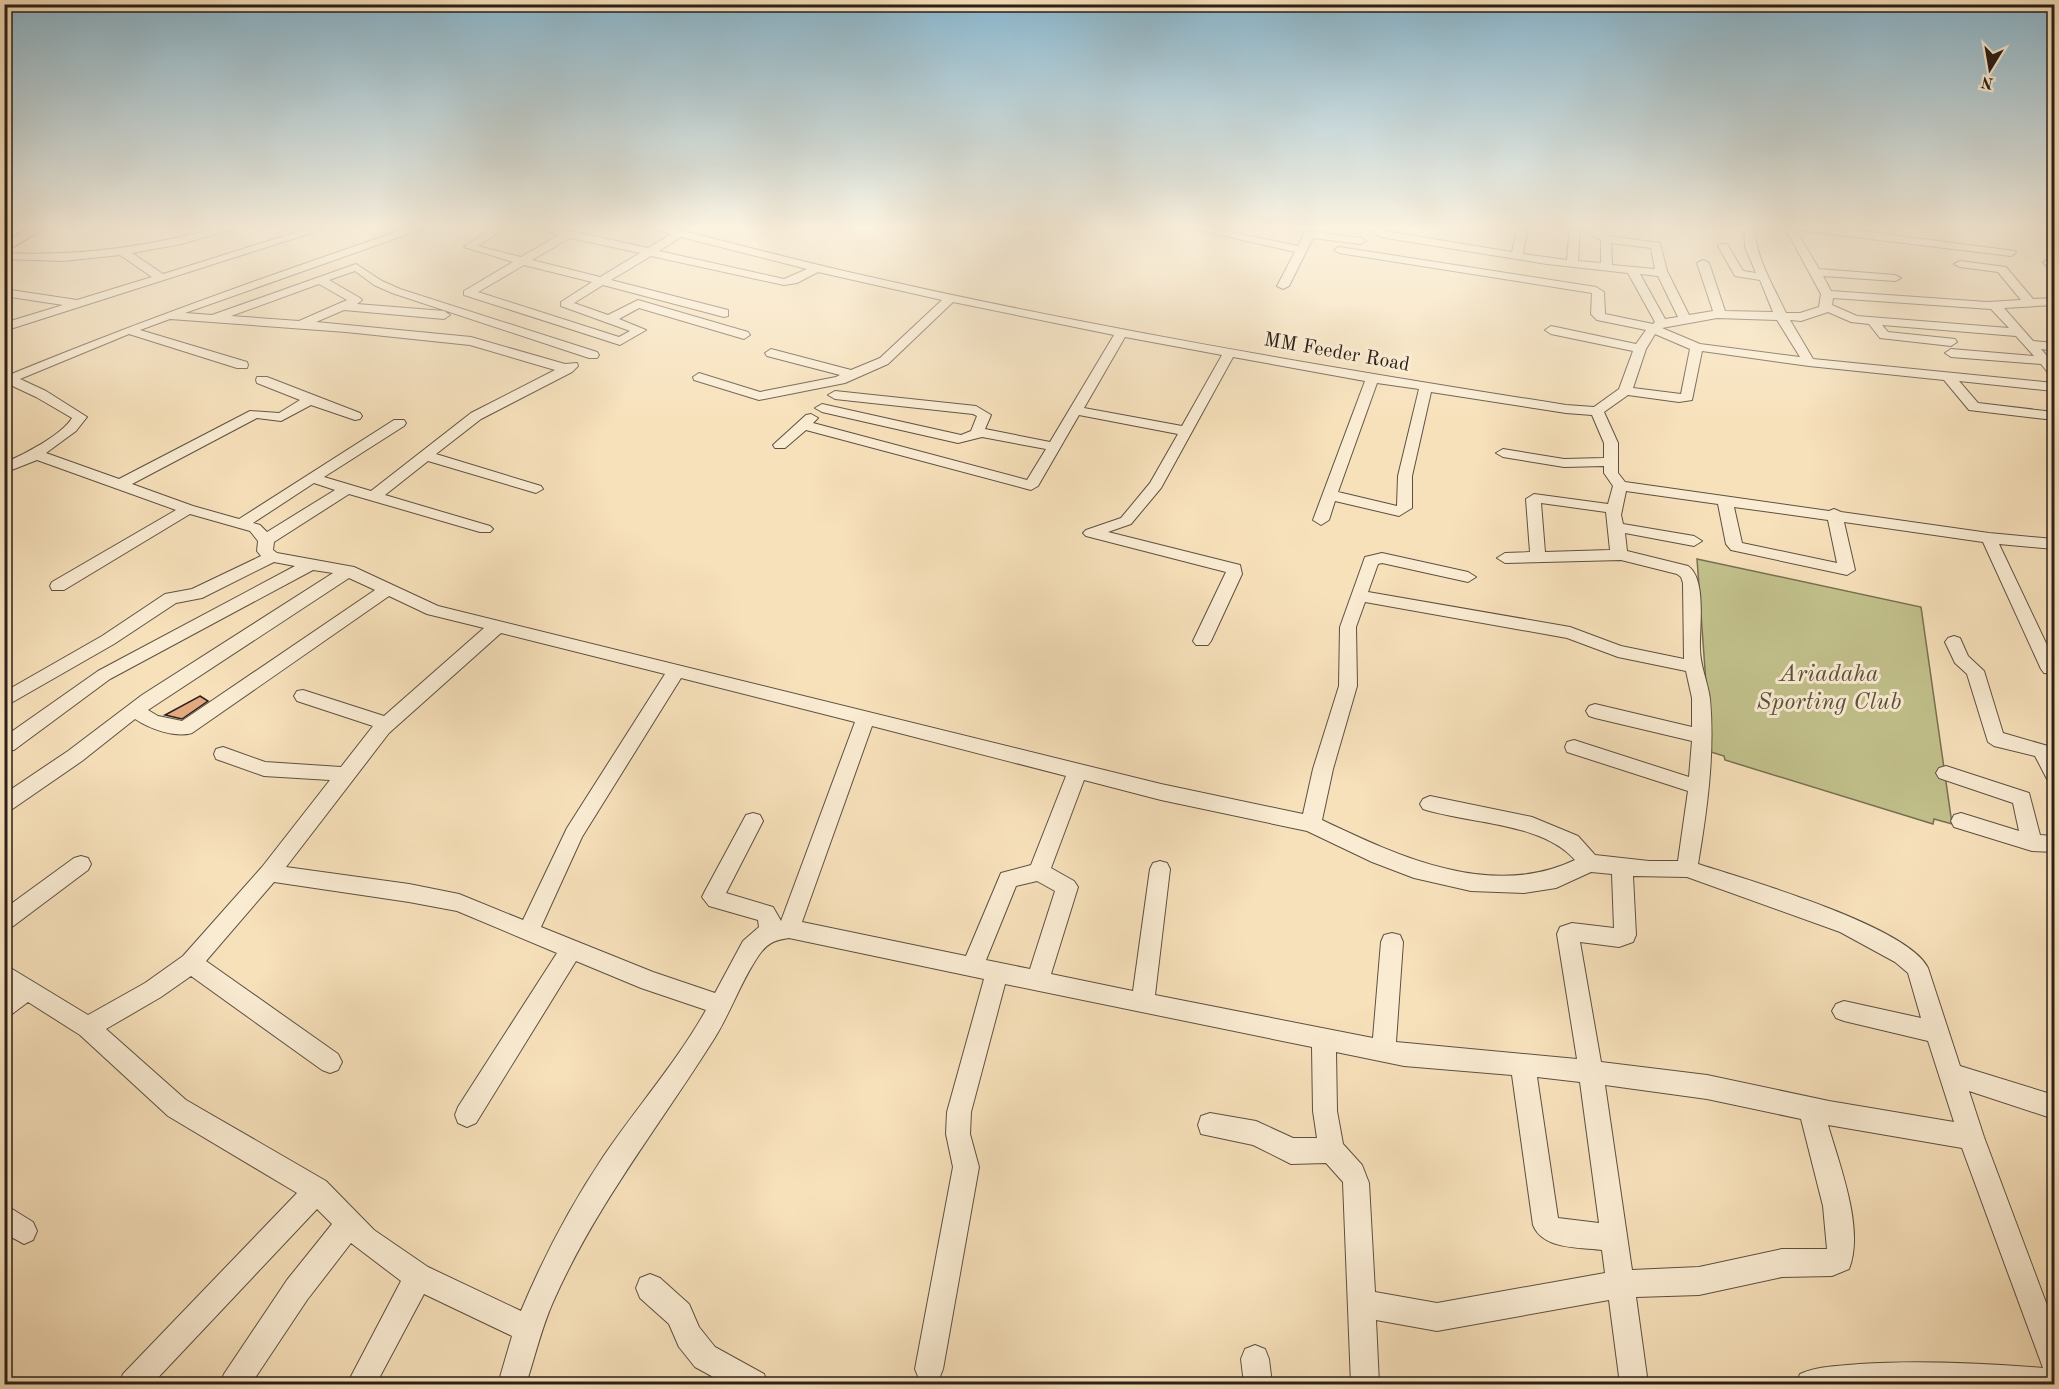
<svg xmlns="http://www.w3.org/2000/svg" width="2059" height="1389" font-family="'Old Standard TT',serif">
<rect width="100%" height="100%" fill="#f7e1bb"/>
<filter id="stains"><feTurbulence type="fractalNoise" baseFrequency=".00333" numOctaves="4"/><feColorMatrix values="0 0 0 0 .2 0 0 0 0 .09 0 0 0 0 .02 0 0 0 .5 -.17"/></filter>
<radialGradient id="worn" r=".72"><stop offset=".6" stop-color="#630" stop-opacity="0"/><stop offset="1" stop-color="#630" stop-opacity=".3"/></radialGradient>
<!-- green -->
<path fill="#c2c18c" stroke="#767052" stroke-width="1.5" d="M1697 559 1921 607 1952 824 1934 819 1933 824 1725 760 1724 756 1711 752Z"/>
<!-- building -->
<path fill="#e2a87e" stroke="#2a1f19" stroke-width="1.5" d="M200 696 208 701 182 719 165 715Z"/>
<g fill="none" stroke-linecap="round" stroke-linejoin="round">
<defs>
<g id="minor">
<path d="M224 226H243L181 244 132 253 163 274 316 226H333L4 331V323L63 305 4 296V289L77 300 152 277 120 255 63 261 4 259V253C80 257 152 246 224 226Z"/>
<path d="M414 226H431L185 313 212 315 356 264 382 281 400 289 597 352 599 355 597 358H589L392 293 374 285 355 271 329 280 360 298 362 300 357 304 444 311 450 315 444 319 344 310 316 322 471 337 565 364 577 363 578 366 572 372 481 419 436 454 541 486 543 489 536 493 428 461 385 495 490 526 493 529 490 532H480L349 494 274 542 273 550 277 553 354 567 438 606 1161 784 1303 814 1313 769 1339 686 1340 627 1365 557 1382 553 1468 572 1476 577 1468 582 1382 563 1378 564 1368 592 1570 627 1621 646 1684 659 1683 583 1681 577 1677 574 1621 560 1505 563 1497 558 1505 553 1530 552 1526 499 1534 494 1608 504 1613 486 1604 473V466L1564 467 1503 457 1496 453 1503 449 1564 459 1604 458V443L1592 415 1566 413 1431 392 1412 476V508L1399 516 1335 501 1329 520 1321 525 1313 520 1365 381 1233 357 1161 488 1131 524 1108 532 1240 565 1242 574 1211 641 1208 645H1196L1193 641 1226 572 1086 536 1083 533 1086 530 1121 518 1150 483 1178 434 1079 415 1038 486 1031 490 806 430 785 448H775L773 445 806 415 811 414 818 418 813 423 1027 480 1046 449 982 437 958 443 822 412 815 408 822 404 961 435 971 431 977 416 973 414 835 399 828 395 835 391 976 406 991 415 985 429 1050 442 1114 335 953 302 888 364 845 383 759 400 694 380 693 377 699 373 760 392 836 377 840 375 767 356 765 353 771 349 851 370 880 358 942 300 818 272 797 283 784 285 651 256 611 280 728 310V316L724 317 603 285 574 303 608 315 638 300 748 332 750 335 744 339 639 308 619 319 646 330 620 345 464 295V291L513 262 464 247 496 226H509L478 246 521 257 559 235 528 226H549L648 248 671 234 645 226H664C724 241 784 257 844 271 1083 326 1324 367 1566 405L1594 407 1619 389 1633 351 1551 334 1545 330 1551 326 1636 344 1646 330 1597 320 1591 314 1592 293 1339 253 1334 250 1339 247 1596 287 1604 292 1605 314 1653 324 1655 322 1628 273 1547 264 1380 237 1373 232 1376 226H1387L1384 231 1512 252 1518 226H1528L1523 254 1567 260 1570 226H1580L1578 261 1601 263V240L1593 236 1591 226H1601L1602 232 1608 236 1660 243 1667 271 1689 315 1713 311 1697 263 1703 260 1709 263 1725 311 1773 312 1760 280 1735 276 1718 246 1719 244H1727L1743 271 1756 273 1745 247 1744 226H1754C1756 259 1772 283 1786 313H1800L1819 307 1821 294 1784 226H1822L2015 251 2016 253 2011 256 1796 230 1819 269 1895 275 1901 278 1895 281 1823 276 1831 291 1987 302 2021 300 1998 272 1960 267 1954 264 1960 261 2006 267 2033 299 2054 298V305L2004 308 2033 341 2054 343V351L2041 349 2054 364V375L2049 374 2041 364 1951 357 1945 353 1951 349 2034 356 2016 336 1882 325 1888 332 1955 339 1957 342 1951 346 1880 338 1869 324 1851 322 1828 312 1801 321 1790 320 1813 359 2054 383V391L1959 381 1978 403 2054 412V420L1969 410 1944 380 1809 366 1702 351 1692 400 1679 402 1628 395 1604 412 1618 443V473L1625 482 1829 511 1834 509 1841 512 1989 533 2054 539V549L1999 544 2054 660V674L2044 673 2041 669 1983 542 1844 522 1855 570 1847 575 1731 550 1726 544 1718 504 1626 491 1621 515 1623 524 1694 536 1702 541 1694 546 1625 533 1627 551 1688 566C1707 579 1699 628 1700 649 1700 666 1708 682 1710 699 1715 753 1707 811 1698 864 1745 879 1908 926 1928 968L1960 1066 2054 1095V1119L1969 1091 1984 1137 2054 1324V1384H1796L1800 1374C1818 1366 1839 1366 1859 1364 1920 1360 1982 1363 2043 1368L1962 1148 1828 1125C1839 1164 1865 1229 1849 1269L1832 1276 1782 1277 1699 1295 1636 1297 1648 1384H1620L1609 1300 1437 1331 1376 1320 1379 1384H1351L1343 1182 1326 1163 1291 1164 1253 1145 1201 1134 1198 1125 1201 1116 1210 1113 1256 1121 1293 1138H1317L1313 1111 1312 1047 1005 984 971 1112 970 1134 979 1167 943 1369 939 1379 929 1383 919 1379 915 1369 953 1167 946 1134 947 1112 984 979 789 938C775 940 767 943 759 955 741 981 731 1012 714 1039 658 1128 596 1205 553 1302 541 1329 535 1357 526 1384H498L512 1336 424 1294 376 1384H347L401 1281 351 1243 307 1300 251 1384H220L224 1374 287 1280 332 1224 317 1209 152 1384H119L123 1374 297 1193 168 1116 80 1035 28 1002 12 1014 4 1017V993L9 989 4 986V964L88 1015 145 983 183 956 262 867 330 780 264 776 216 759 214 754 216 749 223 747 265 762 341 767 373 726 297 701 294 696 297 691 303 690 384 716 484 628 427 614 389 596 192 733C175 738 150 729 135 719L82 761 11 810 4 813V794L68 751 142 695 333 573 313 570 110 679 14 750 4 751V737L98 671 295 566 274 562 202 598 176 603 114 644 4 707V692L102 636 165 594 192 589 261 556 257 551 258 541 250 531 190 514 64 590H52L50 586 52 582 176 510 37 460 4 473V463C23 455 62 435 72 418L36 397 4 382V373L9 375C143 320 278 272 414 226ZM681 237 807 269 784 279 659 251ZM570 238 640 253 600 277 532 260ZM1611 243 1651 248 1655 269 1612 265ZM524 265 592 282 561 302V306L630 331 619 337 478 292ZM1640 274 1658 276 1678 317 1665 319ZM319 284 347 300 299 321 231 316ZM1833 298 1991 309 2009 328 1857 316 1832 305ZM1717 318 1777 320 1800 357 1700 344 1662 328ZM170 319 346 332 470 345 555 370 471 413 371 491 324 477 404 426 406 423 404 420H394L239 519 193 506 132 484 257 418 281 421 311 405 355 420 360 419 362 416 360 413 267 377H257L256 380 257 383 300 400 279 413 250 411 119 479 46 453 76 431 87 417 46 391 20 379 129 334 237 368H247L248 365 247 362 140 330ZM1655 334 1690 349 1681 394 1633 388 1646 349ZM1125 337 1222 355 1182 426 1084 408ZM1377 383 1419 389 1398 476 1397 506 1338 492ZM314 483 335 490 267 532 260 525 253 523ZM1541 503 1606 512 1610 550 1545 552ZM1734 507 1828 520 1837 563 1742 543ZM349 578 375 590 182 721 158 716 148 710ZM1365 602 1567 638 1618 657 1686 671 1692 698V727L1595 704 1589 706 1586 711 1589 716 1595 718 1692 741 1689 777 1574 740 1567 742 1565 747 1567 752 1688 791 1678 861H1649L1595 855 1578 836 1532 817 1430 796 1423 799 1420 804 1423 809C1469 824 1542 822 1575 860 1491 900 1398 856 1322 820L1333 769 1357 686 1356 627ZM501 633 665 674 567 828 523 920 459 894 409 884 286 867 389 733ZM681 678 855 722 781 921 773 907 726 893 763 821 760 815 753 813 746 815 705 891 702 897 709 906 758 920 759 927 743 941 715 993 653 972 541 927 582 837ZM872 726 1066 776 1031 865 1001 873 966 956 802 922ZM1084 780 1161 800 1307 831 1372 862 1414 878 1471 891 1524 893 1556 888 1591 872 1612 874 1614 928 1572 923 1560 927 1557 934 1577 1059 1396 1042 1403 942 1400 935 1392 933 1384 935 1381 942 1373 1038 1155 995 1170 869 1167 863 1160 861 1153 863 1150 869 1133 991 1051 974 1078 887 1074 881 1051 868ZM1633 876 1687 877 1840 932 1895 962 1908 973 1921 1018 1844 1001 1836 1004 1832 1011 1836 1018 1844 1021 1928 1041 1954 1122 1829 1101 1707 1075 1601 1062 1580 942 1619 947 1633 942 1636 935ZM1037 881 1055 891 1030 969 986 960 1016 886ZM274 882 409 902 457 911 557 953 458 1107 455 1115 458 1123 467 1127 476 1123 576 961 641 988 706 1010C677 1062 636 1108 603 1157 571 1205 543 1258 521 1311L428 1267 374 1230 326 1181 186 1100 106 1029 161 997 191 976 322 1070 330 1073 338 1070 342 1062 338 1054 206 961ZM1336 1052 1404 1066 1512 1075 1533 1225C1543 1250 1579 1247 1602 1250L1605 1273 1437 1303 1375 1292 1369 1183 1362 1165 1343 1144 1337 1111ZM1537 1077 1580 1082 1599 1223 1558 1218ZM1605 1085 1707 1099 1801 1119 1823 1206 1827 1249H1782L1699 1267 1632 1270Z"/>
<path d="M1181 226H1203L1298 246 1305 232 1309 231 1361 238 1366 241 1361 244 1313 238 1289 286 1283 289 1277 286 1295 252Z"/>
<path d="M2049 259 2054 262V271L2050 270 2043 262Z"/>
<path d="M1954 636 1960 638 1968 656 1984 671 2003 733 2048 746 2053 750 2054 781 2047 779 2035 756 1994 746 1988 742 1967 674 1955 663 1945 642 1948 638Z"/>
<path d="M1946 766 2029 793 2040 835 2054 836V852L2032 851 1954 827 1951 821 1954 815 1961 813 2019 831 2013 803 1939 778 1936 773 1939 768Z"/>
<path d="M81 856 88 858 91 864 88 870 12 927 4 930V909L74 858Z"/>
<path d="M4 1204 33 1222 37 1231 33 1240 24 1244 4 1233Z"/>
<path d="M650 1274 660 1278 689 1304 699 1327 715 1347 764 1374 768 1384H726L695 1367 679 1347 669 1324 640 1298 636 1288 640 1278Z"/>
<path d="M1255 1345 1265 1349 1269 1359 1272 1384H1244L1241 1359 1245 1349Z"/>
</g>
<path id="major" d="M33 226H49L4 252V242Z"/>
</defs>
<!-- minor casing -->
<use href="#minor" stroke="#5d5042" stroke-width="2"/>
<!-- major casing -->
<use href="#major" stroke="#2a1f19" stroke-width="3"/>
<!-- minor -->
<use href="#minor" fill="#faecd3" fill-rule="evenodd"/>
<!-- major -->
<use href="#major" fill="#ecc07e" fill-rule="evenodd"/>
</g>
<!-- sky -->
<linearGradient id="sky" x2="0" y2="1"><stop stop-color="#8ab8d0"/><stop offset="0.54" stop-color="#fbf2e0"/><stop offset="1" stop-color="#fbf2e0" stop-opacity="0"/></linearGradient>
<rect width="2059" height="421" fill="url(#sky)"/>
<g text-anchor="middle" stroke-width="6" stroke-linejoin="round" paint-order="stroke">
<!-- far-street labels -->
<g font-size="20" fill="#2a1f19" stroke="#faecd3">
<text transform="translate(1337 351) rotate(10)" y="7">MM Feeder Road</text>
</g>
<!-- park labels -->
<g font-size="24" font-style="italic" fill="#58503c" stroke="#faecd3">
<text x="1829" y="681">Ariadaha<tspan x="1829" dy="28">Sporting Club</tspan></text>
</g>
</g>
<!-- margin -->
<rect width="2059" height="1389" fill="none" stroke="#f7e1bb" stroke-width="24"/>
<rect x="6" y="6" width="2047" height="1377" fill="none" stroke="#2a1f19" stroke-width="3"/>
<rect x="12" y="12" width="2035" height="1365" fill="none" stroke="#2a1f19" stroke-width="1.5"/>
<!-- north arrow -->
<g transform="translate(1990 69) rotate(191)" stroke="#faecd3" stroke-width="4.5" paint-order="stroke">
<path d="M0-4.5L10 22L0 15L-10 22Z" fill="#2a1f19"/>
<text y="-9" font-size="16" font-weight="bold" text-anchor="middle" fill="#2a1f19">N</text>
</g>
<rect width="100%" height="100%" filter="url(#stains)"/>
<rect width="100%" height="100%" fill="url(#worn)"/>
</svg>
